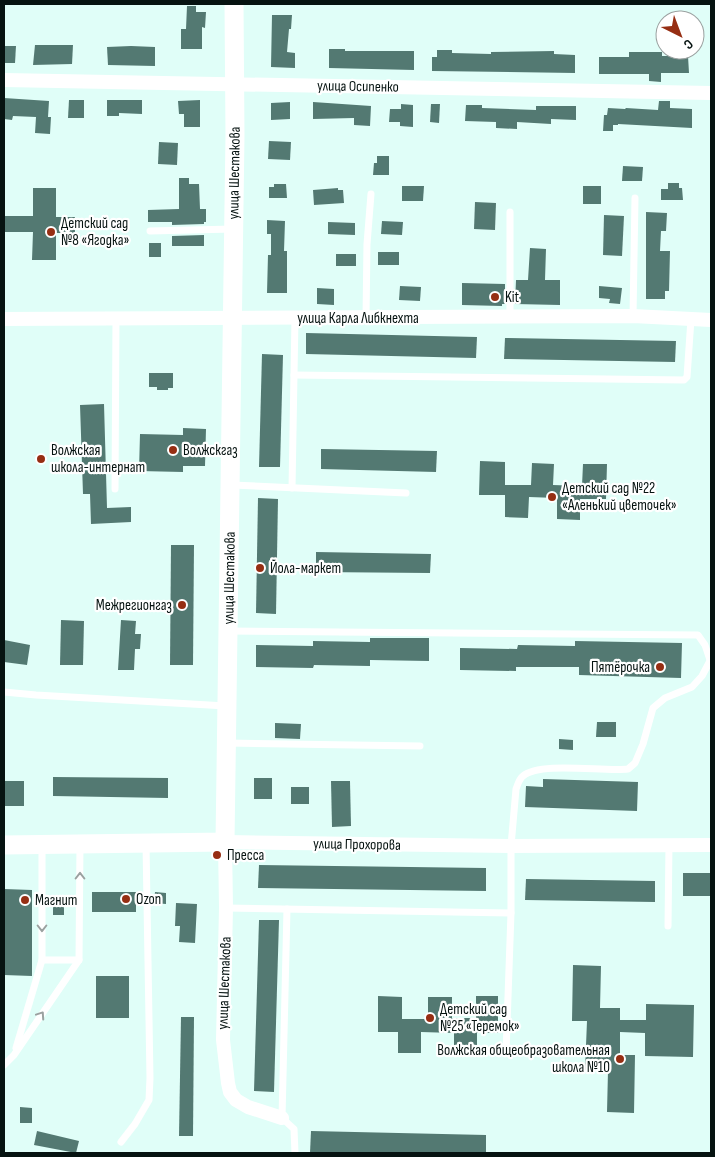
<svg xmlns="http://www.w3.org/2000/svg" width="715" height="1157" font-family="'Sofia Sans Condensed',sans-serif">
<rect width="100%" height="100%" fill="#e0fef8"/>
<!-- building -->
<g fill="#537972">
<path d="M187 6H196V12H206L205 28 202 27V49H181V29H186Z"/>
<path d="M272 15H292L291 29H289L287 52 295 53V68L271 67Z"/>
<path d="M35 45H73L72 64 33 65Z"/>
<path d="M4 46H16L15 63H4Z"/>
<path d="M131 46 155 47V66L108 65 107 47Z"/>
<path d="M329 49H345V51H414V70L329 68Z"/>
<path d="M437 50H452V53L491 54V52L554 51V54L575 55V73L432 71V57H437Z"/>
<path d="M629 52H662V56H688L689 73H661V82L649 81V74H599V57H629Z"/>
<path d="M4 98 49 101 48 117H51L50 134 35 133 36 117 13 116 12 120 4 119Z"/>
<path d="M69 100H84V118H68Z"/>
<path d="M107 100H142V114L119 113V116H107Z"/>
<path d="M200 100V127H184V114H179L178 101Z"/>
<path d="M659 101H670V108L692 109V128L618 124V125H613V131H603L604 115H607L608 108 625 109 626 108 658 110Z"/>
<path d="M290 102V119L271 120V103Z"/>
<path d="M313 102 371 106 370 126 354 125V118L313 119Z"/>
<path d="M401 104 413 105V127L400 126V122H389L390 109H401Z"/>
<path d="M431 104H440L439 123 430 122Z"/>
<path d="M466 105H482V108L536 110V106H576V120L551 119V124L517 122V129L496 128V122L465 121Z"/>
<path d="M269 141 291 142 290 160 268 159Z"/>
<path d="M159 142 178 143 177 165 158 164Z"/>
<path d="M377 156H389V175H373L374 163H377Z"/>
<path d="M623 166 643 167 642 181H622Z"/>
<path d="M179 178H189V184H199L200 209H206V222H204V224L172 225V222H148V210L179 209Z"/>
<path d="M668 183H679V188H682L683 200H661V189H668Z"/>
<path d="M274 184H286L287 198H269V187H274Z"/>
<path d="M402 186H424L423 201H402Z"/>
<rect x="583" y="186" width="18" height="18"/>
<path d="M33 188H56V217H75V233H56V260H32L33 232H4V216H33Z"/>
<path d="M338 188V190H343L344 203 314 205 313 190Z"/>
<path d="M475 202 496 203 495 230 474 229Z"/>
<path d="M646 212 667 213 666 231H661L660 251H670L669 291H665V299H646Z"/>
<path d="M604 215 624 216 622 256 603 255Z"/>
<path d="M267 220 285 221 284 251H287V293H267L268 255H271V234H267Z"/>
<path d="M382 221 403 222 402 235 381 234Z"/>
<path d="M328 222 355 223V235L328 234Z"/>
<path d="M204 235V246H172V236Z"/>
<rect x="149" y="243" width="12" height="14"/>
<path d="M530 248 546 249 545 280H560V305L515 304 516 280H528Z"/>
<rect x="378" y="252" width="21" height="13"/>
<rect x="336" y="254" width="20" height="12"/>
<path d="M462 283 505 284V304H502V306L462 305Z"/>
<path d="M400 286 421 287 420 301 399 300Z"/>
<path d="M599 286 622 288 620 304 609 303 610 299 599 298Z"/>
<path d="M317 288 334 289V305L317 304Z"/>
<path d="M306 333 477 337 476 358 306 354Z"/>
<path d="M505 338 676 341 675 362 504 359Z"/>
<path d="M262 354 283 355 280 467H259Z"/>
<path d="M149 373H173V388H168V390H157V387H149Z"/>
<path d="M104 404 107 508 131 507V522L91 524 90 494H83L80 405Z"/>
<path d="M183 428 206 429 205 466H183V472L139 471 140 434 183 435Z"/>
<path d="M321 449 437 451 436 472 321 469Z"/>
<path d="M480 461 505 462V485H531L532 463 554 464 553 485 582 486 583 464H607L606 499H580V520L557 519V498L529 497 528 518 505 517V495H479Z"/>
<path d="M258 498 278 499 276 614 256 613Z"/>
<path d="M171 545H194L193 665H170Z"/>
<path d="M316 552 431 554 430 573 316 572Z"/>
<path d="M61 620 84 621 83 665H60Z"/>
<path d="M121 620 136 621 135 634H141L140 649H135L134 670H118Z"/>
<path d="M370 638H429V661L370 660V666L314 665 313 668 256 667V645L313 646V641L370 642Z"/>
<path d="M4 640 30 645 27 665 4 662Z"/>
<path d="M575 641 682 643 681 678 579 675V667H516V671L460 670V648L517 649 518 645 575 646Z"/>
<path d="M597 722H616V737H596Z"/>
<path d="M275 723 301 724 300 739 275 738Z"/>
<path d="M559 739 573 740V750L559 749Z"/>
<path d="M53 777 168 778V798L53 796Z"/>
<rect x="254" y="778" width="18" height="21"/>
<path d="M543 779 638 782 637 811 525 807 526 786 543 787Z"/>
<rect x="4" y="781" width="20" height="25"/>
<path d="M331 781H350L351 826 332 827Z"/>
<rect x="291" y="787" width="18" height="17"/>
<path d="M259 865 486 868V891L258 888Z"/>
<rect x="683" y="873" width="28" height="23"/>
<path d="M526 879 655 881V902L525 900Z"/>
<path d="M4 889 32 890V976L4 975Z"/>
<rect x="92" y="892" width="44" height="20"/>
<path d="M155 892 166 893V904L154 903Z"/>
<path d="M176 903 197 904 195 943 179 942 180 926H175Z"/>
<path d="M53 905 64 906V915H53Z"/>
<path d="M259 920H279L274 1092 254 1091Z"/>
<path d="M573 965 601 966 600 1008H620V1020H646V1004L694 1005 693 1057 645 1056V1033L620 1032V1055H635L634 1113 607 1112 608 1071 585 1070 587 1021H572Z"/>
<rect x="96" y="976" width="33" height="42"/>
<path d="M378 996 402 997V1019H428V997H452V1018H476V996H498V1033H477V1054H454V1033L421 1032V1053H398V1032H378Z"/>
<path d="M181 1017H194L193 1136H179Z"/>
<path d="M20 1107 32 1108V1123H20Z"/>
<path d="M37 1131 79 1141 76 1153 34 1145Z"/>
<path d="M311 1131 486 1135V1153H310Z"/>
</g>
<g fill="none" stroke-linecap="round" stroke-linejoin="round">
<!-- lane -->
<g stroke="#fff" stroke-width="7">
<path d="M150 231 233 229"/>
<path d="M633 316 635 198"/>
<path d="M510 317V212"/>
<path d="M366 318 367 244 371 194"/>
<path d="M294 375 684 380 687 377 691 319"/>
<path d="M232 485 406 493"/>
<path d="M292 488 295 318"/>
<path d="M115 489 116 318"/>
<path d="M228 631 698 635 705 645 710 660"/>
<path d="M4 692 36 695 226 706"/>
<path d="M228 743 420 746"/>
<path d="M226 908 511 913V846L516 789C518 784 519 779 523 776 541 761 604 772 628 769L635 763 643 744 653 708 665 698 692 687 702 676 711 659"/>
<path d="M287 909 282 1118 294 1129 295 1153"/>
<path d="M668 926 669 845"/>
<path d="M42 960H79"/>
<path d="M16 1048 42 960V844"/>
<path d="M506 1053 511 913"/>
<path d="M4 1065 14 1055 79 960 80 844"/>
<path d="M121 1142 135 1124 149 1100 150 1078 146 844"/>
</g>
<!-- street -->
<g stroke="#fff" stroke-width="14">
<path d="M4 80 711 93"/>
<path d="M4 319 633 316 711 320"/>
<path d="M282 1118 248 1107 236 1100 230 1092 228 1083 223 1040 226 908 225 842 511 846 711 845"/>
</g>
<!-- secondary -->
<path stroke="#fff" stroke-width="19" d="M4 845 225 842 235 135 234 4"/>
</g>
<!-- one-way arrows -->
<defs><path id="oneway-chevron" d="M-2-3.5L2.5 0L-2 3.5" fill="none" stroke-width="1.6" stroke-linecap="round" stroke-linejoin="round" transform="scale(1.25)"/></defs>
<g stroke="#9ba1a0">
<use href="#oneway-chevron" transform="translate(80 876) rotate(-90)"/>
<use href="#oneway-chevron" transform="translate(42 928) rotate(90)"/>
<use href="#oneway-chevron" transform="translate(41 1015) rotate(-56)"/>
</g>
<!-- markers -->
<g fill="#962e13" stroke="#fff" stroke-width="2">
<circle cx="51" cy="232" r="5"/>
<circle cx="495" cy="297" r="5"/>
<circle cx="173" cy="450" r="5"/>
<circle cx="41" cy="459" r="5"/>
<circle cx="552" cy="497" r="5"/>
<circle cx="260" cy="568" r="5"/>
<circle cx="182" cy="605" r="5"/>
<circle cx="660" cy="667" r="5"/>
<circle cx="217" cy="855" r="5"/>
<circle cx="126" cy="899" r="5"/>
<circle cx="25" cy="900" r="5"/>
<circle cx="430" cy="1018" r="5"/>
<circle cx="620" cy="1059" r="5"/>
</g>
<g text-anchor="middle" stroke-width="4.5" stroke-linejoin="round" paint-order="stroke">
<!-- street labels -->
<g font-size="15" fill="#061311" stroke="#fff">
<text transform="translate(358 86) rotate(1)" y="5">улица Осипенко</text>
<text transform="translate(234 173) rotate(-89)" y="5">улица Шестакова</text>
<text x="358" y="323">улица Карла Либкнехта</text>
<text transform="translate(229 578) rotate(-89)" y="5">улица Шестакова</text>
<text transform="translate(357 844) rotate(1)" y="5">улица Прохорова</text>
<text transform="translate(224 983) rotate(-88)" y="5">улица Шестакова</text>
</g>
<!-- poi labels -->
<g font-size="15" fill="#061311" stroke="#fff" text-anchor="start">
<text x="61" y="228">Детский сад<tspan x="61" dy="17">№8 «Ягодка»</tspan></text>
<text x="505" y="302">Kit</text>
<text x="51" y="455">Волжская<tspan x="51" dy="17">школа-интернат</tspan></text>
<text x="183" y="455">Волжскгаз</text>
<text x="562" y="493">Детский сад №22<tspan x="562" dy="17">«Аленький цветочек»</tspan></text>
<text x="270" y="573">Йола-маркет</text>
<text x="172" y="610" text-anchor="end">Межрегионгаз</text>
<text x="650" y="672" text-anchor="end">Пятёрочка</text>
<text x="227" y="860">Пресса</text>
<text x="136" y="904">Ozon</text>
<text x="35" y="905">Магнит</text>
<text x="440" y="1014">Детский сад<tspan x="440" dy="17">№25 «Теремок»</tspan></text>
<text x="610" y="1055" text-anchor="end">Волжская общеобразовательная<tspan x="610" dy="17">школа №10</tspan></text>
</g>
</g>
<!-- border -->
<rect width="715" height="1157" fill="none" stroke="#061311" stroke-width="10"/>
<!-- north arrow -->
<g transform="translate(680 35) rotate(138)"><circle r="24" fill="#ffffff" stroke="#9ba1a0"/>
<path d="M0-4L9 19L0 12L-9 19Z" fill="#962e13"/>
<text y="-8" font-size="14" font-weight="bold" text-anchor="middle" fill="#061311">С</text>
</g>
</svg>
